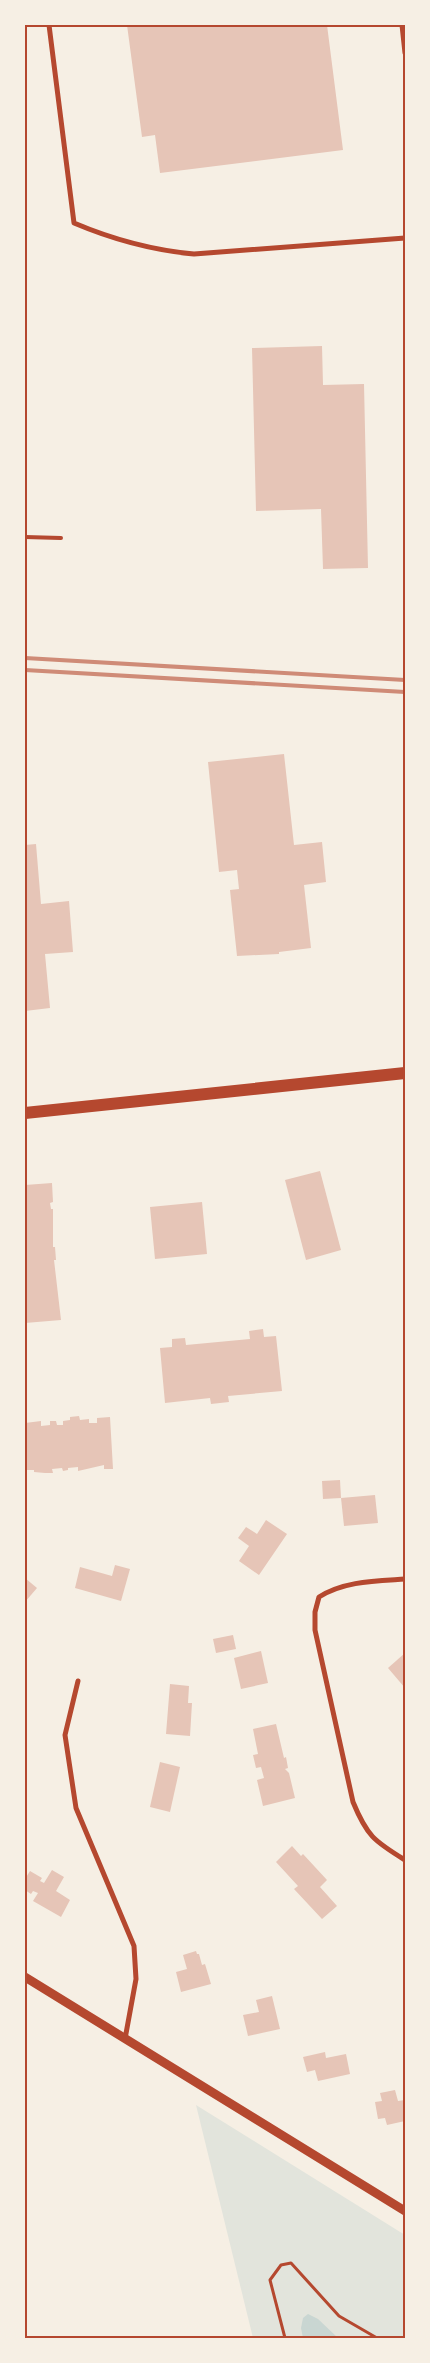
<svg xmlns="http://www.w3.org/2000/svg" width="430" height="2363" font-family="Raleway,sans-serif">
<rect width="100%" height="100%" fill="#f6efe4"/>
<!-- green -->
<path fill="#e2e4dc" d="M196 2105 405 2235V2338H253Z"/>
<!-- water -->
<path fill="#c9d6d2" d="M308 2314 318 2319 338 2338H303L301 2328 303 2318Z"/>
<!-- building -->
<g fill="#e6c5b7">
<path d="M127 25H327L343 150 160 173 155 135 142 137Z"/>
<path d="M322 346 323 385 364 384 368 568 323 569 321 509 256 511 252 348Z"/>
<path d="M284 754 294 845 322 842 326 882 304 885 311 948 279 952V954L237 956 230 890 239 889 237 870 219 872 208 762Z"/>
<path d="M36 844 41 904 69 901 73 952 45 954 50 1008 25 1011V845Z"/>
<path d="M320 1171 341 1250 306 1260 285 1180Z"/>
<path d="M52 1183 53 1202 50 1203 51 1209H53V1247H55L56 1260H54L61 1320 25 1323V1185Z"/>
<path d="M202 1202 207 1254 155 1259 150 1207Z"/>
<path d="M263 1329 264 1337 276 1336 282 1391 228 1396 229 1402 211 1404 210 1398 165 1403 160 1348 172 1347V1339L185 1338 186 1345 250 1339 249 1331Z"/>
<path d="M79 1416 80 1420 89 1419V1423H97V1418L110 1417 113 1469H104V1465L78 1471V1467L68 1468V1470L63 1471 62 1468 52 1469 53 1473H45L34 1472V1470H25V1423L41 1421V1426L50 1425V1421H56L57 1425H63V1421L70 1420V1417Z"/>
<path d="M340 1480 341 1498 323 1499 322 1481Z"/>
<path d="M375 1495 378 1523 344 1526 341 1498Z"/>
<path d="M266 1520 287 1534 259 1575 239 1561 249 1546 238 1538 246 1527 257 1534Z"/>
<path d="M115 1565 130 1569 121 1601 75 1588 80 1567 112 1576Z"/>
<path d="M25 1578 37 1588 25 1602Z"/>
<path d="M233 1635 236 1649 216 1653 213 1639Z"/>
<path d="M261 1651 268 1683 241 1689 234 1658Z"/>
<path d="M405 1653V1688L388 1668Z"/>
<path d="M170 1684 189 1686 188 1703H192L190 1736 166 1734Z"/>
<path d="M276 1724 284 1758 286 1757 288 1768 285 1769 289 1773 295 1798 263 1806 257 1780 264 1778 261 1767 256 1768 253 1755 258 1754 253 1729Z"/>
<path d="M160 1762 180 1767 170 1812 150 1807Z"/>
<path d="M292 1846 301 1856 303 1854 327 1880 320 1887 337 1906 322 1919 294 1889 298 1886 276 1862Z"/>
<path d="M52 1870 64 1877 56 1891 70 1900 61 1917 33 1901 38 1893 33 1891 31 1894 25 1890V1879L30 1871 42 1878 40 1881 44 1883Z"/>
<path d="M196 1951 197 1954H199L202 1965 205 1964 211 1984 181 1992 176 1972 187 1969 183 1955Z"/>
<path d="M272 1996 280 2029 248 2036 243 2015 259 2012 256 2000Z"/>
<path d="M325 2052 326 2058 346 2054 350 2074 318 2081 315 2070 307 2072 303 2057Z"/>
<path d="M395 2090 398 2101 405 2100V2121L387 2125 385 2118 378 2119 375 2102 382 2101 380 2093Z"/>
</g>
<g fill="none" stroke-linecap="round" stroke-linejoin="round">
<!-- path -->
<path stroke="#b5482f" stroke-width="3" d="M285 2338 270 2280 281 2265 291 2263 339 2316 377 2338"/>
<!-- service -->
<path stroke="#b5482f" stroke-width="4" d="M25 537 61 538"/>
<!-- minor -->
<g stroke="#b5482f" stroke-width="5">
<path d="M49 25 74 223C114 240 151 250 194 254L405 238"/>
<path d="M402 25 405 53"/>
<path d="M405 1579C376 1581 344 1581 319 1597L315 1612V1630L353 1802C367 1836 374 1841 405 1860"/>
<path d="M78 1681 65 1735 76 1808 134 1946 136 1979 125 2039"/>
</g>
<!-- tertiary -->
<path stroke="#b5482f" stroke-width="9" d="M25 1977 405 2211"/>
<!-- primary -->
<path stroke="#b5482f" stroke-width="12" d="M25 1113 405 1073"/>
<!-- rail -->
<g stroke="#cf8b77" stroke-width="4">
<path d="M25 658 405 680"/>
<path d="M25 670 405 692"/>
</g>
</g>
<!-- border -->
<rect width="430" height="2363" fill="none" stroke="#f6efe4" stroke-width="52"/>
<rect x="26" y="26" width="378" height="2311" fill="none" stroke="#b5482f" stroke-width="2"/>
</svg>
